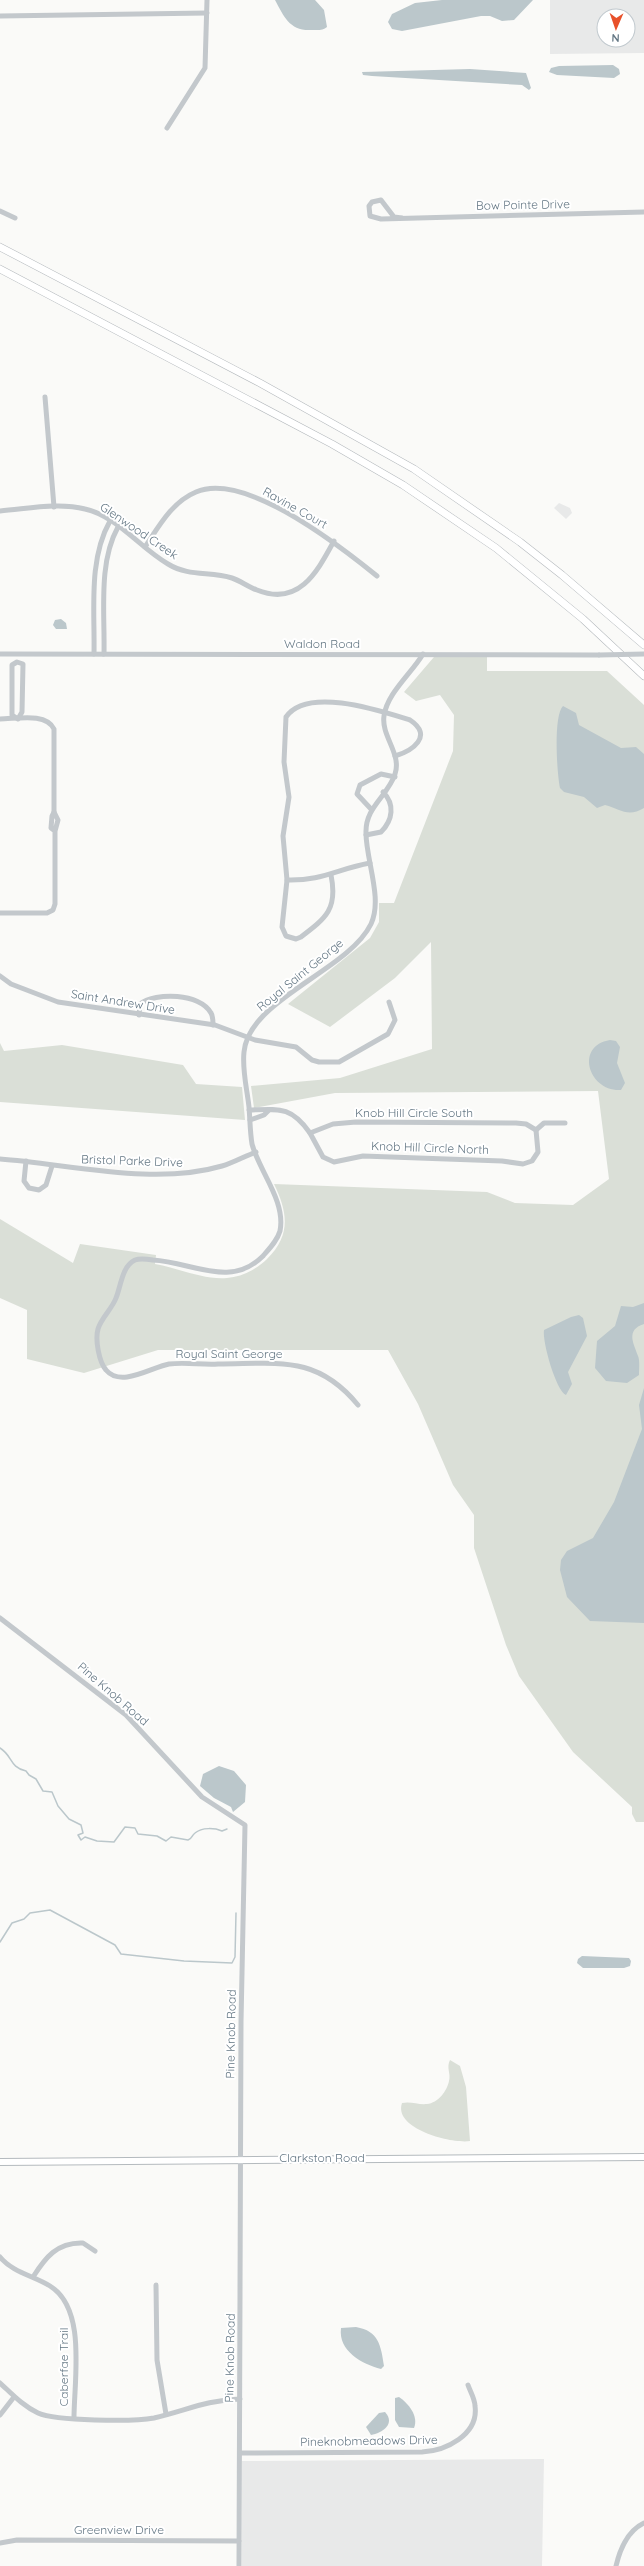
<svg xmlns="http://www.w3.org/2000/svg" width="644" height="2566" font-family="Quicksand,sans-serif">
<rect width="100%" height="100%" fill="#fafaf8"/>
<!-- built -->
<g fill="#e8e9e9" fill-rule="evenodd">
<path d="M550 0H644V53L550 54ZM604 16H628V40H604Z"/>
<path d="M559 503 570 508 572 513 566 519 554 508Z"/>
<path d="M544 2459 542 2566H242V2461Z"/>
</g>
<!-- green -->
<g fill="#dadfd7">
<path d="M434 657H487V671H607L644 705V1822H636L632 1814V1807L573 1752 519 1676 506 1645 474 1548V1515L453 1485 418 1404 388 1350H158L84 1373 27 1359V1310L0 1298V1219L73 1263 80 1244 156 1255 155 1264C178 1268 203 1280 227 1278 242 1277 257 1269 267 1259 291 1235 288 1213 274 1184L487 1192 515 1203 573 1205 609 1179 598 1091 335 1093 254 1108 251 1086 340 1078 432 1049 431 942 395 978 330 1027 288 1004 370 938 379 922V903H394L453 751 454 715 440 695 416 701 404 692Z"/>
<path d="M0 1043 4 1051 62 1045 183 1065 196 1084 242 1087 245 1120 0 1102Z"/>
<path d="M450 2060 460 2066 466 2087 470 2141C452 2144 393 2129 402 2103 411 2101 418 2105 427 2104 438 2103 447 2091 449 2081 451 2073 446 2068 450 2060Z"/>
</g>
<!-- water -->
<g fill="#bbc7cb">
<path d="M275 0H315L324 10 327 27C323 31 317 30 311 30 290 31 284 17 275 0Z"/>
<path d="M442 0H533L514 20 502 21 490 16H481L402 31 392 29 388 22 392 14 415 3Z"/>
<path d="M613 65 619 69 620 74 614 78 557 75 549 72 551 68 559 66Z"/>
<path d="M470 69 526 73 531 88 529 90 522 85 372 76 363 75 362 72Z"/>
<path d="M61 619 66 623 67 629H56L53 625 55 620Z"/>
<path d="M563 706 576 713 579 725 621 748 636 747 644 754V808C628 818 620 809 605 805L597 808 584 797 564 792 560 788C557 774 553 716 563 706Z"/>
<path d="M610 1040 616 1041 620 1047 617 1063 625 1083 621 1090C589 1092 574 1046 610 1040Z"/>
<path d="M644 1303V1324C625 1330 634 1344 638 1356 640 1360 639 1370 639 1375L627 1383 606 1381 595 1368 597 1341 615 1326 621 1306 633 1307Z"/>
<path d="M579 1315 583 1318 587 1336 568 1372 572 1384 566 1395C556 1391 542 1341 544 1330L571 1317Z"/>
<path d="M644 1388V1623L590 1621 567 1597 560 1570 561 1560 567 1551 593 1538 614 1502 642 1429 639 1405Z"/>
<path d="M219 1766 234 1771 246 1785 245 1802 233 1812 231 1807 214 1798 200 1786 203 1774Z"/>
<path d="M582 1956 629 1958 631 1961 630 1966 624 1968H583L577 1963 578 1959Z"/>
<path d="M356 2327C379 2331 381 2346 384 2366L381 2369C362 2364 338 2351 341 2328Z"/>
<path d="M399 2397C408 2403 419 2416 414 2428L399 2427 395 2420V2398Z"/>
<path d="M385 2412C396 2424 382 2433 371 2435L366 2427 379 2413Z"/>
</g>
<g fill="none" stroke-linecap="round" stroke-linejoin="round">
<!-- stream -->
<g stroke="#bbc7cb" stroke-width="1.5">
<path d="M0 1748C13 1756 9 1767 26 1771L29 1775 36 1779 43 1791 52 1792 58 1806 69 1819 81 1825 83 1833 78 1835 81 1840 85 1837 97 1841 114 1842 125 1827 135 1828 138 1834 157 1836 166 1841 171 1837 188 1840C193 1838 191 1836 195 1833 202 1827 215 1828 222 1831L227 1829"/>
<path d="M0 1942 12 1923 24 1919 30 1913 50 1910 115 1945 121 1954 184 1961 232 1963 235 1957 236 1913"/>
</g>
<defs>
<path id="major" d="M0 2162 644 2157"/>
<g id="highway">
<path d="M0 247 260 383 414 469 520 542 562 575 644 645"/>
<path d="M0 269 332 444 403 485 496 548 583 619 644 676"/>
</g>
</defs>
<!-- major casing -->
<use href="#major" stroke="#b4babe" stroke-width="8"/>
<!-- highway casing -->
<use href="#highway" stroke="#b4b9bd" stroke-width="8"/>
<!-- minor -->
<g stroke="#c3c8cc" stroke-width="5">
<path d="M0 16 207 13"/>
<path d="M167 128 205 68 207 0"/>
<path d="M0 211 15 218"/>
<path d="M402 218 394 217 381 200 372 202 369 206 370 216 381 219 644 212"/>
<path d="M45 397 54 507"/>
<path d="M0 511C27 509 58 502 85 509 117 516 140 548 168 564 189 577 210 571 232 578 241 581 248 587 257 590 299 607 317 572 334 541"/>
<path d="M145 547C159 526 172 502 196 492 245 471 340 546 377 576"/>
<path d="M0 654 599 655"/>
<path d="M94 654C95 611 88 560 110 521"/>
<path d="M104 654C105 613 98 563 118 527"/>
<path d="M17 662 23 664 22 712 18 719 12 715V665Z"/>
<path d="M0 719C16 719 46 712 54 729V812"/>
<path d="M371 809 357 794 360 785 381 774 395 777"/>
<path d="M366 835 381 832C393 820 395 804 383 792"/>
<path d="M331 875C338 909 326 918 301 937L296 939 286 936 282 927 287 880 283 836 289 797 284 762 286 717C307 686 381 711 410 720 434 736 412 751 395 756"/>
<path d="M287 880C322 881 337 869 370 863"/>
<path d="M0 913H47L53 910 55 904V831L58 820 54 812 52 816 51 828 55 831"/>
<path d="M0 976 11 984 58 1002 215 1025 255 1040 296 1047 312 1060 319 1062H339L388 1034 395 1020 389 1002"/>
<path d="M139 1015 140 1004C156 992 200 993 211 1013 213 1016 213 1021 213 1025"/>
<path d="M249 1110C279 1109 291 1106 310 1133L333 1124 356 1122 516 1123 526 1124 536 1130 544 1123H565"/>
<path d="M250 1120 264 1115 269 1110"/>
<path d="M310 1133 323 1157 334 1162 363 1156 502 1161 523 1164 532 1161 538 1152 536 1130"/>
<path d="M0 1159C69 1164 154 1186 222 1166 233 1163 245 1156 256 1152"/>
<path d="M26 1161 24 1181 29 1188 39 1190 46 1185 52 1166"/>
<path d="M358 1405C316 1354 277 1364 218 1364 202 1365 185 1362 169 1364 152 1367 121 1388 106 1370 99 1362 95 1340 98 1329 101 1318 112 1309 116 1298 121 1286 122 1266 135 1260 140 1258 147 1259 153 1260 192 1262 230 1289 263 1256 270 1248 277 1241 280 1231 286 1201 259 1171 252 1144 250 1132 250 1119 249 1107 247 1089 242 1070 244 1052 249 999 348 971 371 924 383 899 366 860 366 833 365 807 388 796 395 774 402 754 381 736 384 716 387 693 412 673 423 654"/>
<path d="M0 1618 126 1715 202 1797 245 1825 241 2022 239 2566"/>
<path d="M0 2257C12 2272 34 2276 50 2286 87 2309 74 2379 74 2418"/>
<path d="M33 2277C45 2258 57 2242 83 2243L95 2251"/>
<path d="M156 2285 157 2360 166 2414"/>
<path d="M0 2383C12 2394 23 2406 38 2413 56 2421 133 2422 154 2418 185 2411 206 2400 240 2399"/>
<path d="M0 2415 14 2397"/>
<path d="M240 2453 422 2452C445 2451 479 2435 475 2406 475 2399 470 2391 468 2385"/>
<path d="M0 2543 17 2540 239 2541"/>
<path d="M616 2566C620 2549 627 2531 644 2523"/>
</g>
<!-- major -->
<use href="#major" stroke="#fff" stroke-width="6"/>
<!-- highway -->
<use href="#highway" stroke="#fff" stroke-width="7"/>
<!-- minor-bridge -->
<path stroke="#c3c8cc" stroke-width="5" d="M599 655 644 654"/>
</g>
<g text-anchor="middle" stroke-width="4" stroke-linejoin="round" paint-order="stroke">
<!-- street labels -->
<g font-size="12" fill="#647784" stroke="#fff">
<text transform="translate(523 205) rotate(-1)" y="4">Bow Pointe Drive</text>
<text transform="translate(295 508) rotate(29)" y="4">Ravine Court</text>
<text transform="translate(139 531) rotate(34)" y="4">Glenwood Creek</text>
<text x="322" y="648">Waldon Road</text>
<text transform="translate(300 975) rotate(-39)" y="4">Royal Saint George</text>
<text transform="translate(123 1002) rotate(9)" y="4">Saint Andrew Drive</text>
<text x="414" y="1117">Knob Hill Circle South</text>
<text transform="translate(430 1148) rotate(2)" y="4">Knob Hill Circle North</text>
<text transform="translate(132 1161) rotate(2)" y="4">Bristol Parke Drive</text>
<text x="229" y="1358">Royal Saint George</text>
<text transform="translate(113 1694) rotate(41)" y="4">Pine Knob Road</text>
<text transform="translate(231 2034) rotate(-89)" y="4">Pine Knob Road</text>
<text x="322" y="2162">Clarkston Road</text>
<text transform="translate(230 2358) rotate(-89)" y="4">Pine Knob Road</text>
<text transform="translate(64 2367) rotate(-90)" y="4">Caberfae Trail</text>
<text transform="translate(369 2441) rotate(-1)" y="4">Pineknobmeadows Drive</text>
<text x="119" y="2534">Greenview Drive</text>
</g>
</g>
<!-- north arrow -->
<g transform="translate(616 28) rotate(182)"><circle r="19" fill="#ffffff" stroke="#c1c9ce"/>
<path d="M0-3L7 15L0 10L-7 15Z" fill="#e8512a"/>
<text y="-6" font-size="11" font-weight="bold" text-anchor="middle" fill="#647784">N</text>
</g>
</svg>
